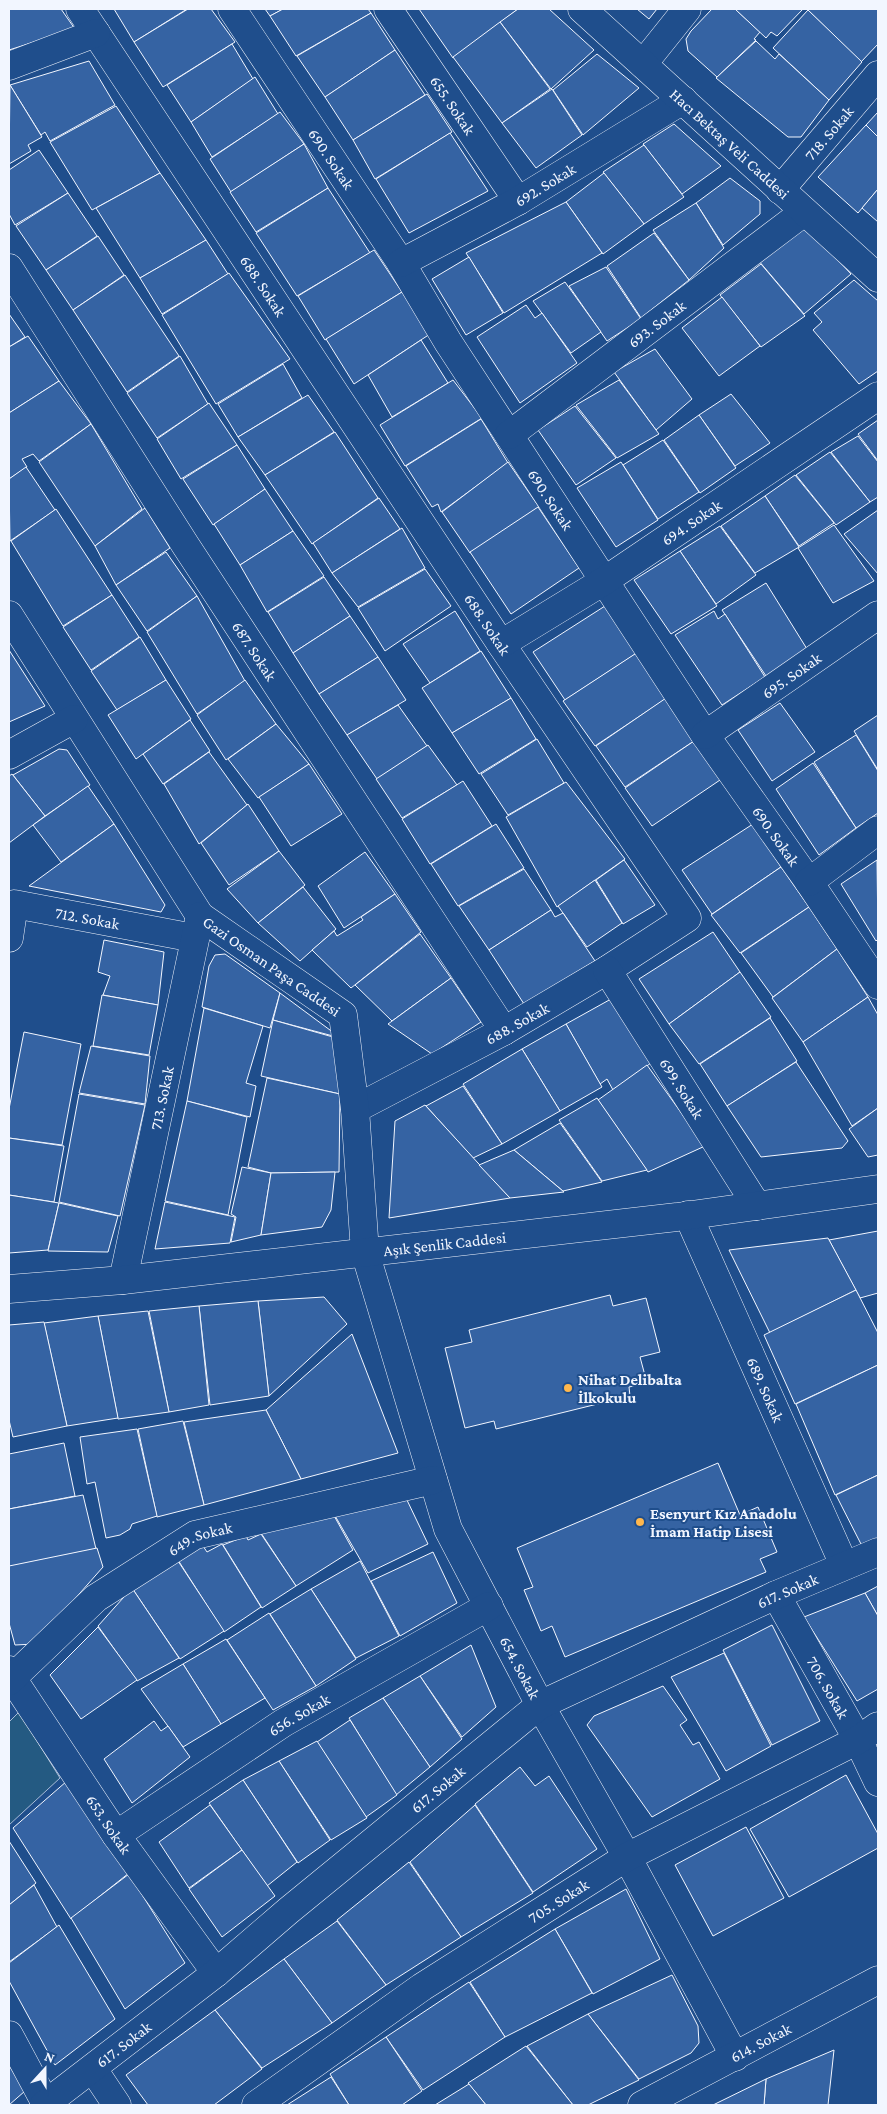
<svg xmlns="http://www.w3.org/2000/svg" width="887" height="2114" font-family="'Crimson Pro',serif">
<rect width="100%" height="100%" fill="#1f4e8c"/>
<!-- green -->
<path fill="#245a82" stroke="#a8bbd7" d="M19 1712 60 1778 9 1825V1722Z"/>
<!-- building -->
<g fill="#3563a3" stroke="#f2f6ff">
<path d="M9 9H61L75 29 9 50Z"/>
<path d="M114 9H187L134 42Z"/>
<path d="M188 9H211L235 42 163 87 134 42Z"/>
<path d="M265 9H283L270 16Z"/>
<path d="M283 9H368L371 13 296 56 270 16Z"/>
<path d="M419 9H518L453 58Z"/>
<path d="M518 9H549L594 50 551 89 500 22Z"/>
<path d="M637 9H657L649 19Z"/>
<path d="M712 9H735L760 32 754 39 756 40 717 77 688 51 686 39 691 31Z"/>
<path d="M735 9H803L777 36 771 32 766 38Z"/>
<path d="M810 9H878V44L861 62 808 10Z"/>
<path d="M808 10 862 62 829 100 773 48Z"/>
<path d="M371 13 395 50 325 97 297 56Z"/>
<path d="M500 22 550 89 502 123 453 57Z"/>
<path d="M756 41 775 59 779 54 829 100 801 137H788L716 78Z"/>
<path d="M232 44 253 79 191 122 167 85Z"/>
<path d="M395 50 425 95 353 140 325 97Z"/>
<path d="M597 54 639 88 583 135 553 90Z"/>
<path d="M89 61 115 105 50 141 45 132 41 135 10 85Z"/>
<path d="M255 77 278 114 212 157 191 122Z"/>
<path d="M10 85 42 137 28 145 31 151 9 164Z"/>
<path d="M552 89 582 135 536 168 502 123Z"/>
<path d="M427 94 452 132 375 179 353 140Z"/>
<path d="M116 106 160 173 92 210 50 142Z"/>
<path d="M280 112 304 144 231 192 210 159Z"/>
<path d="M878 112V137L866 125Z"/>
<path d="M674 124 721 166 682 194 643 144Z"/>
<path d="M866 125 878 137V189L858 213 818 177Z"/>
<path d="M450 133 488 191 409 233 376 179Z"/>
<path d="M304 144 328 188 256 232 230 192Z"/>
<path d="M644 145 684 197 644 224 603 172Z"/>
<path d="M39 150 68 193 15 225 9 214V170Z"/>
<path d="M160 173 206 240 140 278 96 208Z"/>
<path d="M604 173 644 224 603 254 566 202Z"/>
<path d="M730 178 760 201V214L723 245 696 203Z"/>
<path d="M328 188 370 253 297 296 256 233Z"/>
<path d="M878 189V222L862 208Z"/>
<path d="M68 193 97 236 46 270 16 226Z"/>
<path d="M566 202 602 253 504 313 466 253Z"/>
<path d="M696 203 724 248 689 280 653 230Z"/>
<path d="M804 224 851 274 804 314 758 260Z"/>
<path d="M654 233 689 280 641 318 607 266Z"/>
<path d="M98 236 124 275 73 310 46 270Z"/>
<path d="M206 240 228 274 162 314 140 278Z"/>
<path d="M374 250 402 292 325 340 298 296Z"/>
<path d="M469 257 503 313 466 335 432 279Z"/>
<path d="M761 264 805 316 761 347 720 295Z"/>
<path d="M606 267 641 319 607 341 569 286Z"/>
<path d="M229 273 290 359 216 404 162 315Z"/>
<path d="M125 275 179 356 127 392 73 310Z"/>
<path d="M854 280 878 301V371L859 384 813 330 822 322 814 313Z"/>
<path d="M565 282 601 332 571 353 533 301Z"/>
<path d="M402 292 430 334 354 384 326 339Z"/>
<path d="M722 297 760 346 719 376 682 328Z"/>
<path d="M526 305 535 318 542 313 577 363 520 403 477 337Z"/>
<path d="M9 314 25 337 9 347Z"/>
<path d="M28 336 59 381 9 413V347Z"/>
<path d="M421 340 448 383 392 417 368 375Z"/>
<path d="M655 349 692 399 656 430 614 372Z"/>
<path d="M180 356 208 404 157 438 127 393Z"/>
<path d="M283 364 302 398 238 437 218 404Z"/>
<path d="M453 380 482 418 405 466 380 425Z"/>
<path d="M619 380 659 434 617 458 576 405Z"/>
<path d="M59 381 91 424 39 461 33 454 22 459 27 467 9 479V413Z"/>
<path d="M731 394 770 443 735 466 699 415Z"/>
<path d="M308 395 334 432 265 475 238 437Z"/>
<path d="M209 403 237 445 181 479 157 439Z"/>
<path d="M575 406 616 458 576 485 538 430Z"/>
<path d="M699 415 736 468 700 493 664 440Z"/>
<path d="M481 419 508 463 441 512 438 504 432 507 406 466Z"/>
<path d="M878 420V461L858 434Z"/>
<path d="M91 424 142 509 95 546 39 462Z"/>
<path d="M335 432 378 498 312 544 265 475Z"/>
<path d="M858 436 878 462V497L870 502 831 452Z"/>
<path d="M663 440 699 492 658 519 623 465Z"/>
<path d="M237 445 265 489 213 525 183 479Z"/>
<path d="M830 452 870 502 836 525 796 475Z"/>
<path d="M508 462 539 507 470 553 442 512Z"/>
<path d="M621 462 658 520 616 547 577 488Z"/>
<path d="M26 467 55 510 10 541 9 479Z"/>
<path d="M795 475 834 523 799 546 765 496Z"/>
<path d="M265 489 293 531 240 565 214 524Z"/>
<path d="M765 496 799 547 755 573 721 526Z"/>
<path d="M379 498 400 529 332 573 313 543Z"/>
<path d="M538 507 579 568 511 614 470 552Z"/>
<path d="M145 508 170 548 116 585 95 546Z"/>
<path d="M56 509 112 595 63 626 11 541Z"/>
<path d="M878 510V574L844 534Z"/>
<path d="M834 525 874 581 833 603 798 548Z"/>
<path d="M720 526 756 575 716 604 680 551Z"/>
<path d="M402 528 425 568 358 607 332 573Z"/>
<path d="M293 531 324 576 267 612 240 565Z"/>
<path d="M680 551 717 606 671 634 634 580Z"/>
<path d="M166 552 197 596 147 631 116 585Z"/>
<path d="M425 569 451 606 385 651 358 608Z"/>
<path d="M324 577 350 616 293 653 268 612Z"/>
<path d="M766 583 807 649 766 676 722 610Z"/>
<path d="M112 595 139 637 91 670 63 627Z"/>
<path d="M197 596 245 681 197 714 147 632Z"/>
<path d="M605 606 637 653 565 700 533 652Z"/>
<path d="M455 611 480 651 430 683 403 644Z"/>
<path d="M714 611 718 619 725 614 765 677 722 705 675 635Z"/>
<path d="M350 616 378 657 319 694 293 653Z"/>
<path d="M140 637 166 680 117 710 91 671Z"/>
<path d="M9 650 45 706 9 722Z"/>
<path d="M481 651 511 698 452 733 422 688Z"/>
<path d="M638 652 670 696 595 746 563 701Z"/>
<path d="M378 657 406 700 347 735 319 694Z"/>
<path d="M166 680 191 719 136 759 108 715Z"/>
<path d="M245 680 276 724 226 760 197 715Z"/>
<path d="M669 696 697 739 625 787 596 746Z"/>
<path d="M511 698 536 739 479 774 452 733Z"/>
<path d="M780 703 815 752 772 781 738 730Z"/>
<path d="M398 705 427 746 377 779 347 735Z"/>
<path d="M878 715V770L854 731Z"/>
<path d="M190 720 210 751 163 784 143 754Z"/>
<path d="M276 724 309 764 258 798 228 759Z"/>
<path d="M856 735 878 771V813L856 828 814 762Z"/>
<path d="M537 739 564 783 508 815 481 774Z"/>
<path d="M697 739 723 778 652 826 625 788Z"/>
<path d="M428 745 457 785 402 818 376 779Z"/>
<path d="M59 749 67 750 90 785 45 816 13 775Z"/>
<path d="M209 752 247 805 199 844 164 784Z"/>
<path d="M813 763 856 828 819 855 776 789Z"/>
<path d="M309 764 342 814 291 846 259 797Z"/>
<path d="M12 774 45 816 9 843V776Z"/>
<path d="M463 781 492 826 430 864 402 819Z"/>
<path d="M566 782 625 859 557 907 506 817Z"/>
<path d="M88 786 114 824 61 862 33 825Z"/>
<path d="M248 804 279 851 229 885 201 843Z"/>
<path d="M114 824 165 905 161 912 29 886Z"/>
<path d="M496 824 524 868 458 906 431 864Z"/>
<path d="M753 824 781 867 712 914 682 870Z"/>
<path d="M279 851 305 885 258 923 227 889Z"/>
<path d="M365 852 395 894 344 928 318 886Z"/>
<path d="M624 860 655 905 623 924 596 880Z"/>
<path d="M877 860 878 939 876 941 841 884Z"/>
<path d="M781 867 809 907 740 953 711 915Z"/>
<path d="M524 869 551 910 489 950 459 906Z"/>
<path d="M595 880 622 923 587 947 558 906Z"/>
<path d="M303 887 336 929 300 961 258 923Z"/>
<path d="M395 894 421 932 351 988 312 950 334 931 337 936 363 920 361 917Z"/>
<path d="M809 907 837 949 773 997 741 953Z"/>
<path d="M551 910 555 917 563 913 595 961 524 1004 489 950Z"/>
<path d="M713 932 740 972 669 1024 639 979Z"/>
<path d="M420 934 451 978 392 1021 355 985Z"/>
<path d="M104 940 164 952 158 1005 103 995 110 976 98 972Z"/>
<path d="M837 949 868 997 803 1042 772 998Z"/>
<path d="M225 954 280 993 270 1028 202 1007 209 966 215 955Z"/>
<path d="M740 972 771 1017 699 1064 669 1024Z"/>
<path d="M451 978 481 1022 432 1054 388 1024Z"/>
<path d="M280 993 334 1033 333 1036 273 1020Z"/>
<path d="M102 995 158 1005 149 1055 93 1046Z"/>
<path d="M868 997 878 1015V1108L852 1126 803 1042Z"/>
<path d="M611 999 651 1063 613 1090 607 1079 600 1084 566 1024Z"/>
<path d="M204 1008 263 1026 246 1083 256 1086 250 1117 187 1101Z"/>
<path d="M770 1018 797 1061 727 1106 700 1064Z"/>
<path d="M273 1020 340 1039V1094L261 1076Z"/>
<path d="M566 1024 602 1087 560 1111 522 1049Z"/>
<path d="M24 1032 81 1044 62 1145 9 1138V1109Z"/>
<path d="M91 1046 150 1056 145 1104 79 1093Z"/>
<path d="M522 1049 560 1111 502 1144 463 1084Z"/>
<path d="M796 1062 848 1141 842 1148 761 1157 727 1106Z"/>
<path d="M647 1065 705 1146 648 1172 598 1100Z"/>
<path d="M267 1078 340 1094 339 1172 271 1173 248 1167Z"/>
<path d="M463 1086 502 1144 473 1158 426 1106Z"/>
<path d="M79 1094 145 1105 120 1216 59 1202Z"/>
<path d="M597 1098 647 1170 602 1181 559 1120Z"/>
<path d="M187 1101 247 1117 228 1215 165 1201Z"/>
<path d="M425 1105 510 1198 389 1218 395 1121Z"/>
<path d="M878 1108V1155L868 1157 849 1129Z"/>
<path d="M560 1123 602 1182 563 1191 514 1150Z"/>
<path d="M9 1138 64 1146 54 1202 9 1195Z"/>
<path d="M514 1150 564 1192 510 1198 479 1165Z"/>
<path d="M242 1167 271 1173 261 1235 231 1242 236 1217 231 1214Z"/>
<path d="M335 1172 331 1210 322 1227 261 1235 271 1173Z"/>
<path d="M9 1195 59 1203 48 1250 9 1253Z"/>
<path d="M165 1202 235 1217 230 1243 155 1249Z"/>
<path d="M59 1203 118 1216 108 1252 48 1251Z"/>
<path d="M878 1231V1293L860 1298 829 1240Z"/>
<path d="M828 1238 856 1290 770 1333 729 1250Z"/>
<path d="M856 1290 878 1333V1365L795 1404 764 1335Z"/>
<path d="M610 1295 613 1306 646 1298 660 1352 640 1357 647 1383 629 1387 630 1396 496 1429 494 1421 465 1428 445 1348 472 1342 469 1330Z"/>
<path d="M324 1297 347 1324 269 1396 258 1301Z"/>
<path d="M258 1301 269 1396 210 1405 199 1306Z"/>
<path d="M199 1306 209 1405 169 1412 149 1311Z"/>
<path d="M148 1311 169 1412 118 1419 98 1316Z"/>
<path d="M98 1316 118 1418 67 1426 44 1323Z"/>
<path d="M44 1322 67 1426 13 1437 9 1420V1325Z"/>
<path d="M352 1334 398 1453 301 1479 266 1410Z"/>
<path d="M878 1365V1475L835 1495 796 1404Z"/>
<path d="M266 1410 301 1479 204 1505 184 1422Z"/>
<path d="M183 1421 204 1505 157 1517 138 1429Z"/>
<path d="M137 1429 157 1516 132 1524 130 1529 120 1535 106 1538 95 1482 87 1484 80 1437Z"/>
<path d="M64 1443 75 1496 9 1509V1454Z"/>
<path d="M718 1463 740 1515 758 1507 777 1552 760 1559 766 1572 565 1657 552 1626 541 1631 524 1590 533 1587 517 1548Z"/>
<path d="M878 1475V1538L862 1546 836 1495Z"/>
<path d="M83 1495 96 1549 9 1567V1509Z"/>
<path d="M406 1498 428 1544 368 1573 334 1514Z"/>
<path d="M332 1512 353 1550 296 1586 261 1533 284 1524 288 1528 299 1519Z"/>
<path d="M261 1534 296 1586 262 1608 223 1545 246 1536 248 1540Z"/>
<path d="M222 1544 261 1607 224 1632 178 1560 203 1546 207 1552Z"/>
<path d="M97 1548 103 1567 35 1644 15 1645 9 1623V1566Z"/>
<path d="M433 1552 457 1603 400 1636 371 1581Z"/>
<path d="M176 1558 224 1631 180 1659 132 1588 140 1586 139 1582Z"/>
<path d="M360 1561 399 1636 356 1658 311 1589Z"/>
<path d="M878 1586V1616L865 1593Z"/>
<path d="M132 1588 179 1658 137 1681 98 1626Z"/>
<path d="M311 1589 356 1659 316 1686 270 1614Z"/>
<path d="M865 1593 878 1616V1689L857 1701 804 1617Z"/>
<path d="M269 1613 316 1686 273 1710 227 1640Z"/>
<path d="M772 1625 820 1721 772 1745 723 1650Z"/>
<path d="M98 1627 137 1680 81 1719 50 1675Z"/>
<path d="M226 1639 265 1698 221 1724 183 1664Z"/>
<path d="M471 1645 496 1707 462 1737 420 1676Z"/>
<path d="M724 1653 771 1746 726 1771 671 1677Z"/>
<path d="M183 1664 221 1724 183 1747 141 1689Z"/>
<path d="M420 1676 462 1739 430 1767 383 1698Z"/>
<path d="M663 1686 687 1720 680 1725 693 1745 699 1742 720 1779 652 1817 587 1725 594 1716Z"/>
<path d="M383 1698 430 1767 396 1795 349 1718Z"/>
<path d="M350 1720 397 1795 366 1817 317 1742Z"/>
<path d="M154 1721 161 1731 168 1726 190 1757 132 1803 104 1759Z"/>
<path d="M317 1741 367 1818 331 1840 279 1761Z"/>
<path d="M279 1761 330 1840 298 1863 243 1780Z"/>
<path d="M520 1767 535 1786 549 1776 597 1849 533 1892 475 1804Z"/>
<path d="M846 1775 878 1834V1848L789 1897 750 1829Z"/>
<path d="M243 1780 297 1862 267 1886 209 1803Z"/>
<path d="M67 1781 129 1873 71 1919 13 1828Z"/>
<path d="M210 1805 242 1850 189 1888 159 1842Z"/>
<path d="M475 1805 533 1893 461 1937 410 1862Z"/>
<path d="M746 1827 784 1898 713 1936 675 1865Z"/>
<path d="M9 1841 36 1883 9 1905Z"/>
<path d="M242 1850 275 1896 222 1937 189 1889Z"/>
<path d="M409 1862 461 1937 386 1985 337 1920Z"/>
<path d="M129 1874 185 1963 125 2009 71 1918Z"/>
<path d="M34 1885 57 1927 9 1962V1905Z"/>
<path d="M626 1889 660 1959 593 1994 555 1929Z"/>
<path d="M337 1921 386 1985 332 2023 284 1959Z"/>
<path d="M59 1925 115 2019 55 2065 9 1981V1963Z"/>
<path d="M555 1929 592 1993 505 2037 470 1982Z"/>
<path d="M284 1959 332 2023 262 2068 215 2010Z"/>
<path d="M672 1975 698 2026 699 2043 691 2053 639 2079 588 2014Z"/>
<path d="M469 1982 505 2037 423 2090 386 2037Z"/>
<path d="M215 2010 262 2069 214 2105H148L126 2075Z"/>
<path d="M588 2014 639 2080 588 2105H573L527 2046Z"/>
<path d="M386 2037 422 2091 402 2105H349L330 2074Z"/>
<path d="M526 2046 573 2105H486L468 2083Z"/>
<path d="M834 2050 828 2105H764L766 2079Z"/>
<path d="M9 2065 25 2091 9 2105Z"/>
<path d="M331 2077 349 2105H287Z"/>
<path d="M766 2079 764 2105H713Z"/>
<path d="M469 2084 486 2105H435Z"/>
</g>
<g fill="none" stroke-linecap="round" stroke-linejoin="round">
<defs>
<g id="minor">
<path id="s1" d="M80 9 501 644 687 918 607 970 504 1031 355 1109"/>
<path id="s2" d="M232 9 401 263 448 342 705 735 809 882 878 985"/>
<path id="s3" d="M388 9 518 201"/>
<path d="M643 64 687 9"/>
<path d="M9 66 96 33"/>
<path id="s4" d="M780 190 878 75"/>
<path id="s5" d="M401 263 518 201 683 100"/>
<path id="s6" d="M9 268 186 546 504 1031"/>
<path id="s7" d="M509 435 804 212"/>
<path id="s8" d="M9 615 200 916 343 1015 355 1109 365 1252 448 1529 540 1705 627 1857 735 2057"/>
<path id="s9" d="M501 644 604 581 878 396"/>
<path id="s10" d="M705 735 878 615"/>
<path d="M9 755 74 719"/>
<path d="M809 882 878 830"/>
<path id="s11" d="M9 938 14 904 194 938"/>
<path id="s12" d="M607 970 757 1206"/>
<path id="s13" d="M688 1215 844 1565"/>
<path id="s14" d="M123 1280 200 916"/>
<path id="s15" d="M9 1289 123 1280 677 1217 878 1189"/>
<path id="s16" d="M776 1595 858 1740 878 1782"/>
<path id="s17" d="M9 1670 12 1678 116 1835 216 1973"/>
<path id="s18" d="M9 1681 96 1598 195 1535 433 1480"/>
<path id="s19" d="M116 1835 283 1723 489 1606"/>
<path d="M9 2035 46 2104"/>
<path d="M93 2069 117 2105"/>
<path id="s20" d="M44 2105 216 1973 288 1911 540 1705 776 1595 878 1552"/>
<path id="s21" d="M256 2105 422 1987 627 1857 858 1740 878 1726"/>
<path id="s22" d="M642 2105 878 1980"/>
</g>
<g id="major">
<path id="s23" d="M582 9 878 278"/>
</g>
</defs>
<!-- minor casing -->
<use href="#minor" stroke="#f2f6ff" stroke-width="29"/>
<!-- major casing -->
<use href="#major" stroke="#f2f6ff" stroke-width="29"/>
<!-- minor -->
<use href="#minor" stroke="#1f4e8c" stroke-width="28"/>
<!-- major -->
<use href="#major" stroke="#1f4e8c" stroke-width="28"/>
</g>
<!-- markers -->
<g fill="#ffb74d" stroke="#1f4e8c" stroke-width="2">
<circle cx="568" cy="1388" r="5"/>
<circle cx="640" cy="1522" r="5"/>
</g>
<g text-anchor="middle" stroke-width="4" stroke-linejoin="round" paint-order="stroke">
<!-- street labels -->
<g font-size="16" fill="#f2f6ff" stroke="#1f4e8c">
<text dy="6" stroke="none"><textPath href="#s3" startOffset="116">655. Sokak</textPath></text>
<text dy="6" stroke="none"><textPath href="#s4" startOffset="75">718. Sokak</textPath></text>
<text dy="6" stroke="none"><textPath href="#s23" startOffset="200">Hacı Bektaş Veli Caddesi</textPath></text>
<text dy="6" stroke="none"><textPath href="#s2" startOffset="180">690. Sokak</textPath></text>
<text dy="6" stroke="none"><textPath href="#s5" startOffset="164">692. Sokak</textPath></text>
<text dy="6" stroke="none"><textPath href="#s1" startOffset="332">688. Sokak</textPath></text>
<text dy="6" stroke="none"><textPath href="#s7" startOffset="185">693. Sokak</textPath></text>
<text dy="6" stroke="none"><textPath href="#s2" startOffset="585">690. Sokak</textPath></text>
<text dy="6" stroke="none"><textPath href="#s9" startOffset="226">694. Sokak</textPath></text>
<text dy="6" stroke="none"><textPath href="#s1" startOffset="738">688. Sokak</textPath></text>
<text dy="6" stroke="none"><textPath href="#s6" startOffset="455">687. Sokak</textPath></text>
<text dy="6" stroke="none"><textPath href="#s10" startOffset="105">695. Sokak</textPath></text>
<text dy="6" stroke="none"><textPath href="#s2" startOffset="990">690. Sokak</textPath></text>
<text dy="6" stroke="none"><textPath href="#s11" startOffset="109">712. Sokak</textPath></text>
<text dy="6" stroke="none"><textPath href="#s8" startOffset="444">Gazi Osman Paşa Caddesi</textPath></text>
<text transform="translate(517 1023) rotate(-29)" y="6">688. Sokak</text>
<text dy="6" stroke="none"><textPath href="#s12" startOffset="140">699. Sokak</textPath></text>
<text dy="6" stroke="none"><textPath href="#s14" startOffset="186">713. Sokak</textPath></text>
<text dy="6" stroke="none"><textPath href="#s15" startOffset="438">Aşık Şenlik Caddesi</textPath></text>
<text dy="6" stroke="none"><textPath href="#s13" startOffset="191">689. Sokak</textPath></text>
<text dy="6" stroke="none"><textPath href="#s18" startOffset="241">649. Sokak</textPath></text>
<text dy="6" stroke="none"><textPath href="#s20" startOffset="910">617. Sokak</textPath></text>
<text dy="6" stroke="none"><textPath href="#s8" startOffset="1214">654. Sokak</textPath></text>
<text dy="6" stroke="none"><textPath href="#s16" startOffset="106">706. Sokak</textPath></text>
<text dy="6" stroke="none"><textPath href="#s19" startOffset="219">656. Sokak</textPath></text>
<text dy="6" stroke="none"><textPath href="#s20" startOffset="505">617. Sokak</textPath></text>
<text dy="6" stroke="none"><textPath href="#s17" startOffset="184">653. Sokak</textPath></text>
<text dy="6" stroke="none"><textPath href="#s21" startOffset="365">705. Sokak</textPath></text>
<text dy="6" stroke="none"><textPath href="#s22" startOffset="134">614. Sokak</textPath></text>
<text dy="6" stroke="none"><textPath href="#s20" startOffset="100">617. Sokak</textPath></text>
</g>
<!-- poi labels -->
<g font-size="16" font-weight="bold" fill="#f2f6ff" stroke="#1f4e8c" text-anchor="start">
<text x="578" y="1385">Nihat Delibalta<tspan x="578" dy="18">İlkokulu</tspan></text>
<text x="650" y="1519">Esenyurt Kız Anadolu<tspan x="650" dy="18">İmam Hatip Lisesi</tspan></text>
</g>
</g>
<!-- border -->
<rect width="887" height="2114" fill="none" stroke="#f2f6ff" stroke-width="20"/>
<!-- north arrow -->
<g transform="translate(45 2069) rotate(21)" stroke="#1f4e8c" stroke-width="4" paint-order="stroke">
<path d="M0-4L9 19L0 12L-9 19Z" fill="#f2f6ff"/>
<text y="-8" font-size="14" font-weight="bold" text-anchor="middle" fill="#f2f6ff">N</text>
</g>
</svg>
